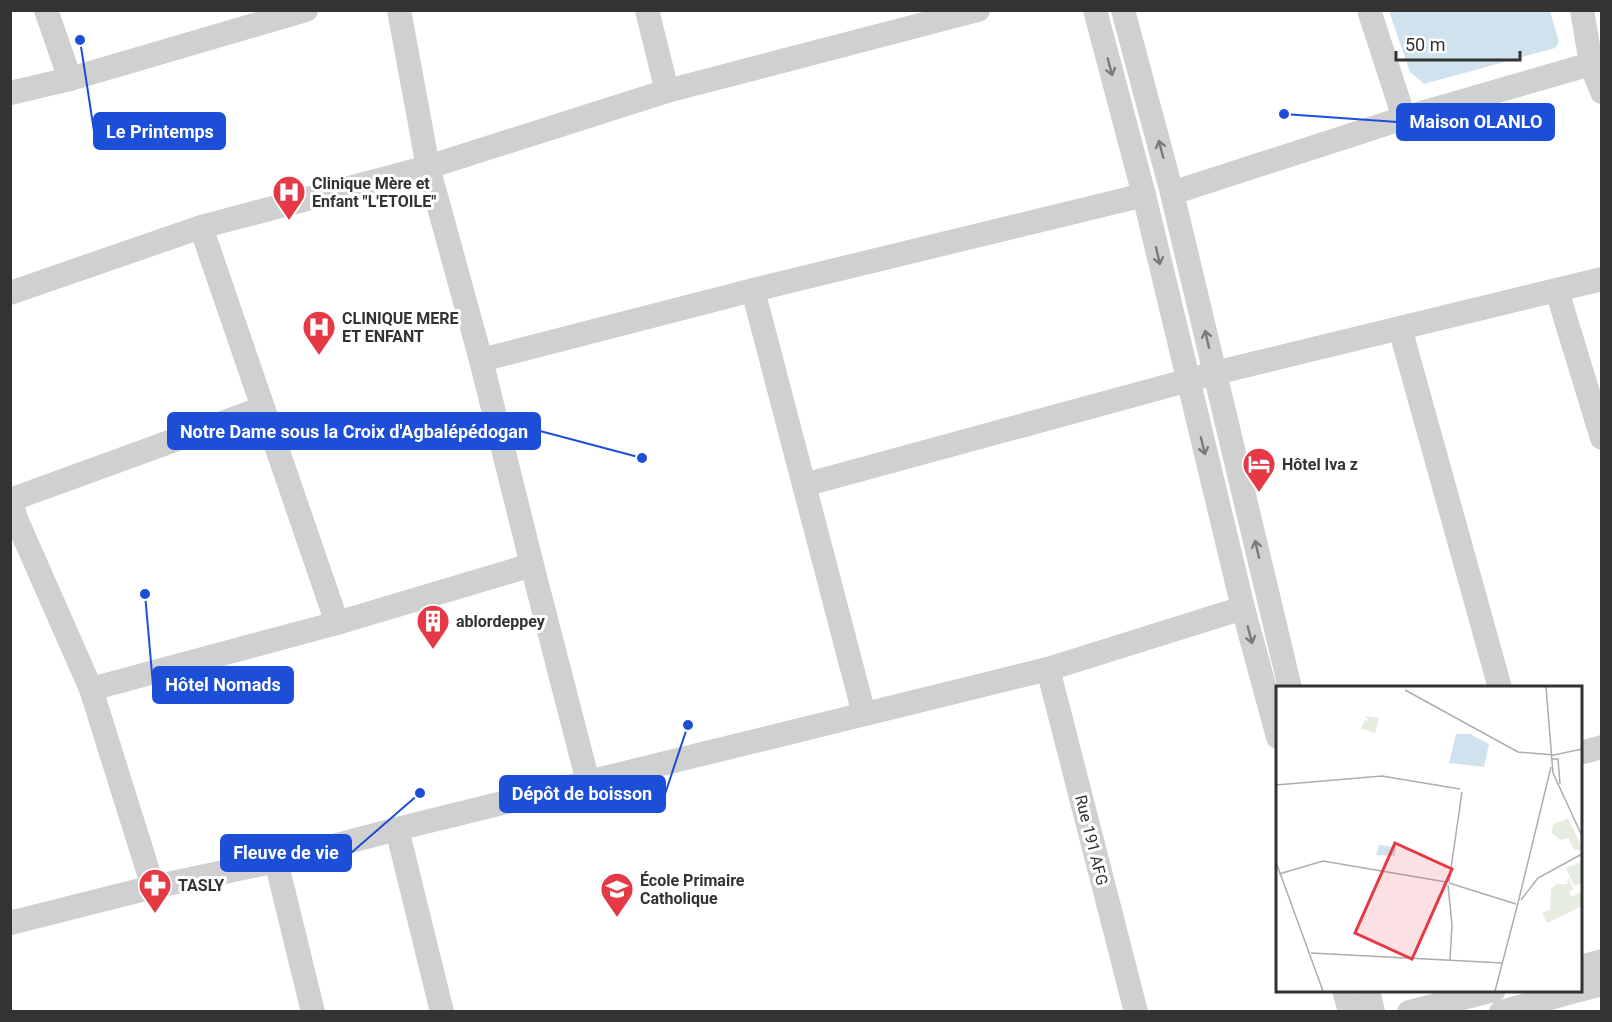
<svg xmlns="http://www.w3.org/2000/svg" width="1612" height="1022" font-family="Roboto,sans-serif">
<rect width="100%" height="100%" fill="#fff"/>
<!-- water -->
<path fill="#cfe2ee" d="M1389 11H1550L1559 42 1555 48 1424 84 1410 72Z"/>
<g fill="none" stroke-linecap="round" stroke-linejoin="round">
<!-- minor -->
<g stroke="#d0d0d0" stroke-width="24">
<path d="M46 10 70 79"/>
<path d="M399 10 428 167 481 360 532 565 588 782"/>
<path d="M647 10 667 91"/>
<path d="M1095 10 1144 195 1243 608 1278 737"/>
<path d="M1123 10 1172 193 1290 688"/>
<path d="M1369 10 1404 118"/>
<path d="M1582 10 1591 64 1602 92"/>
<path d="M10 93 70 79 306 10"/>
<path d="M1172 193 1404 118 1591 64"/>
<path d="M201 227 337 623"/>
<path d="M753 290 864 714"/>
<path d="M1557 291 1602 438"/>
<path d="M10 293 201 227 428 167 667 91 978 10"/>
<path d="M1400 328 1500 688"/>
<path d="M481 360 753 290 1144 195"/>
<path d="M804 485 1215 373 1602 279"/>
<path d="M10 500 17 521 91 689 153 887"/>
<path d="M10 500 263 408"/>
<path d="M1048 669 1136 1012"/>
<path d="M91 689 337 623 532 565"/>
<path d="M1580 753 1602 747"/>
<path d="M397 829 442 1012"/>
<path d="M276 861 313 1012"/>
<path d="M10 923 153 887 276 861 397 829 1048 669 1243 608"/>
<path d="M1580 967 1602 961"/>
<path d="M1344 990 1350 1012"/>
<path d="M1368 990 1373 1012"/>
<path d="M1580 990 1602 984"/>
<path d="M1409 1012 1494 990"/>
<path d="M1501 1012 1579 990"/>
</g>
</g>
<!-- one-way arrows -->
<defs><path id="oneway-shaft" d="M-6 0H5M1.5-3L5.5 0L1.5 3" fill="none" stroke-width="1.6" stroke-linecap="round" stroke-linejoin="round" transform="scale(1.5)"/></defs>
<g stroke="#7a7a7a">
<use href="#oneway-shaft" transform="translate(1110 67) rotate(75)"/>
<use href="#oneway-shaft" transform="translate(1161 149) rotate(-105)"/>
<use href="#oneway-shaft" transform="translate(1158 256) rotate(77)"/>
<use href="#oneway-shaft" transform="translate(1207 339) rotate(-103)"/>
<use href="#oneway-shaft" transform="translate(1203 446) rotate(76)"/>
<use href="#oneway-shaft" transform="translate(1257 549) rotate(-103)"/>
<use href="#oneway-shaft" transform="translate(1250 635) rotate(75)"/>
</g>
<!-- icons -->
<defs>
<symbol id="hospital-pin" viewBox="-11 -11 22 30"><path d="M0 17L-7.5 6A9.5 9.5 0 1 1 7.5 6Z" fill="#e63946" stroke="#fff"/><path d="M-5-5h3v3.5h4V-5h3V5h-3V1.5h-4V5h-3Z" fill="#fff"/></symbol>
<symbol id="hotel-pin" viewBox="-11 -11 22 30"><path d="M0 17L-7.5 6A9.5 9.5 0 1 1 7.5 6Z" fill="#e63946" stroke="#fff"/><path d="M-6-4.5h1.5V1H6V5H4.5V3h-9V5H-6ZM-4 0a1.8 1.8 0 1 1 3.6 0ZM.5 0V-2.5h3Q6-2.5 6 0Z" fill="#fff"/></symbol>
<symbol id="building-pin" viewBox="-11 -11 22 30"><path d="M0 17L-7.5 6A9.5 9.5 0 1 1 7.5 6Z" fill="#e63946" stroke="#fff"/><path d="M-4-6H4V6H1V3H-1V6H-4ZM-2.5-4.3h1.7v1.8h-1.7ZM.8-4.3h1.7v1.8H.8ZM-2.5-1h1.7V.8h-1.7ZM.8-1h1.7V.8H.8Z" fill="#fff"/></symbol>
<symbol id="pharmacy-pin" viewBox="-11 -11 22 30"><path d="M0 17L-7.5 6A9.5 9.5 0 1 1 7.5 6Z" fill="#e63946" stroke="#fff"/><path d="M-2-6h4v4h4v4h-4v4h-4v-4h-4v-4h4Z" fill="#fff"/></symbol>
<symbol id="school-pin" viewBox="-11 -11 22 30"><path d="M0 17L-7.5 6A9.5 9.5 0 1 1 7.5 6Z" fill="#e63946" stroke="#fff"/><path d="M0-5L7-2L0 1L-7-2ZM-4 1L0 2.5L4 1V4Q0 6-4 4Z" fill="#fff"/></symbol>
</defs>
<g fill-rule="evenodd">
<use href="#hospital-pin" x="270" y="173" width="38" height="52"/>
<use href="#hospital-pin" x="300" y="308" width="38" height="52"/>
<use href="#hotel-pin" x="1240" y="445" width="38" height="52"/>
<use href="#building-pin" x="414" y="602" width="38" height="52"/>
<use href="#pharmacy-pin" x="136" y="866" width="38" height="52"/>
<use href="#school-pin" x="598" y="870" width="38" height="52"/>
</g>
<g text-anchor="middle" stroke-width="6" stroke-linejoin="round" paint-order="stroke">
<!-- poi labels -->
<g font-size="16" font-weight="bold" fill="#333" stroke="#fff" text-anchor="start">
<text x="312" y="189">Clinique Mère et<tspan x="312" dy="18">Enfant "L'ETOILE"</tspan></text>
<text x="342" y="324">CLINIQUE MERE<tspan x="342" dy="18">ET ENFANT</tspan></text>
<text x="1282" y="470">Hôtel Iva z</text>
<text x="456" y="627">ablordeppey</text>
<text x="640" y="886">École Primaire<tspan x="640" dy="18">Catholique</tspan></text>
<text x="178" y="891">TASLY</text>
</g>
<!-- street labels -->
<g font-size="16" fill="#333" stroke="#fff">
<text transform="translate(1092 840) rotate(76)" y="6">Rue 191 AFG</text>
</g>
</g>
<!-- overview -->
<g transform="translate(1276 686)">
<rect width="306" height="306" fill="#fff"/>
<path d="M89 30 103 32 99 47 85 43 89 34 93 35ZM292 132 306 162 305 165 298 163 292 152 284 154 275 146 278 138ZM306 176V197L298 200 290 182ZM292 192 298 203 293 206 296 211 305 206 306 220 271 237 266 227 274 224 275 203 281 198H291Z" fill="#e6ecdf"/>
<path d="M180 48H194L213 58 208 81 173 77ZM103 159 120 161 119 170 100 169Z" fill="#cfe2ee"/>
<path fill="none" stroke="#adadad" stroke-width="1.5" d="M270 1 277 87 306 150M129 4 242 66 278 69 306 63M275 73H282L284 98M0 99 106 90 184 103M0 176 47 305M3 188 47 175 170 196M173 196 186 106M173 197 240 218M172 199 176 239 174 274M245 214 262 192 306 168M242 217 275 81M35 267 227 277M219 305 242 217 240 224"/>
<path fill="#e63946" fill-opacity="0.15" stroke="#e63946" stroke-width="3" d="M119 157 176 183 136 273 79 247Z"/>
<rect width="306" height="306" fill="none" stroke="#333" stroke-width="3"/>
</g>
<!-- callouts -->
<path fill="none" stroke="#1d4ed8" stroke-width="2" d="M1284 114L1397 122M80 40L94 131M642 458L540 431M145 594L153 685M688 725L665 794M420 793L351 853"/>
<g fill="#1d4ed8" stroke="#fff" stroke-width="2">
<circle cx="1284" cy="114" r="6"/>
<circle cx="80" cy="40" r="6"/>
<circle cx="642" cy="458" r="6"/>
<circle cx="145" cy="594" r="6"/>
<circle cx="688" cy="725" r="6"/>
<circle cx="420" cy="793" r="6"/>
</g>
<g fill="#1d4ed8" stroke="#1d4ed8" stroke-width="2">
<rect x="1397" y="104" width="157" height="36" rx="6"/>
<rect x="94" y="113" width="131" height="36" rx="6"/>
<rect x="168" y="413" width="372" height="36" rx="6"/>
<rect x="153" y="667" width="140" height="36" rx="6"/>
<rect x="500" y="776" width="165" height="36" rx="6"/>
<rect x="221" y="835" width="130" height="36" rx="6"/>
</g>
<g font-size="18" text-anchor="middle" font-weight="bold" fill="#fff">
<text x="1476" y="128">Maison OLANLO</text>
<text x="160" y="138">Le Printemps</text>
<text x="354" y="438">Notre Dame sous la Croix d'Agbalépédogan</text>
<text x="223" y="691">Hôtel Nomads</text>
<text x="582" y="800">Dépôt de boisson</text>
<text x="286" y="859">Fleuve de vie</text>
</g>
<!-- border -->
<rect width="1612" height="1022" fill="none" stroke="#333333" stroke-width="24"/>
<!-- scale -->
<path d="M1396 51v9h124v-9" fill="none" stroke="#333333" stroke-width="3"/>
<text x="1405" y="51" font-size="18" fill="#333333" stroke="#ffffff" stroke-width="4.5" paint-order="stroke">50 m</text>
</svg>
